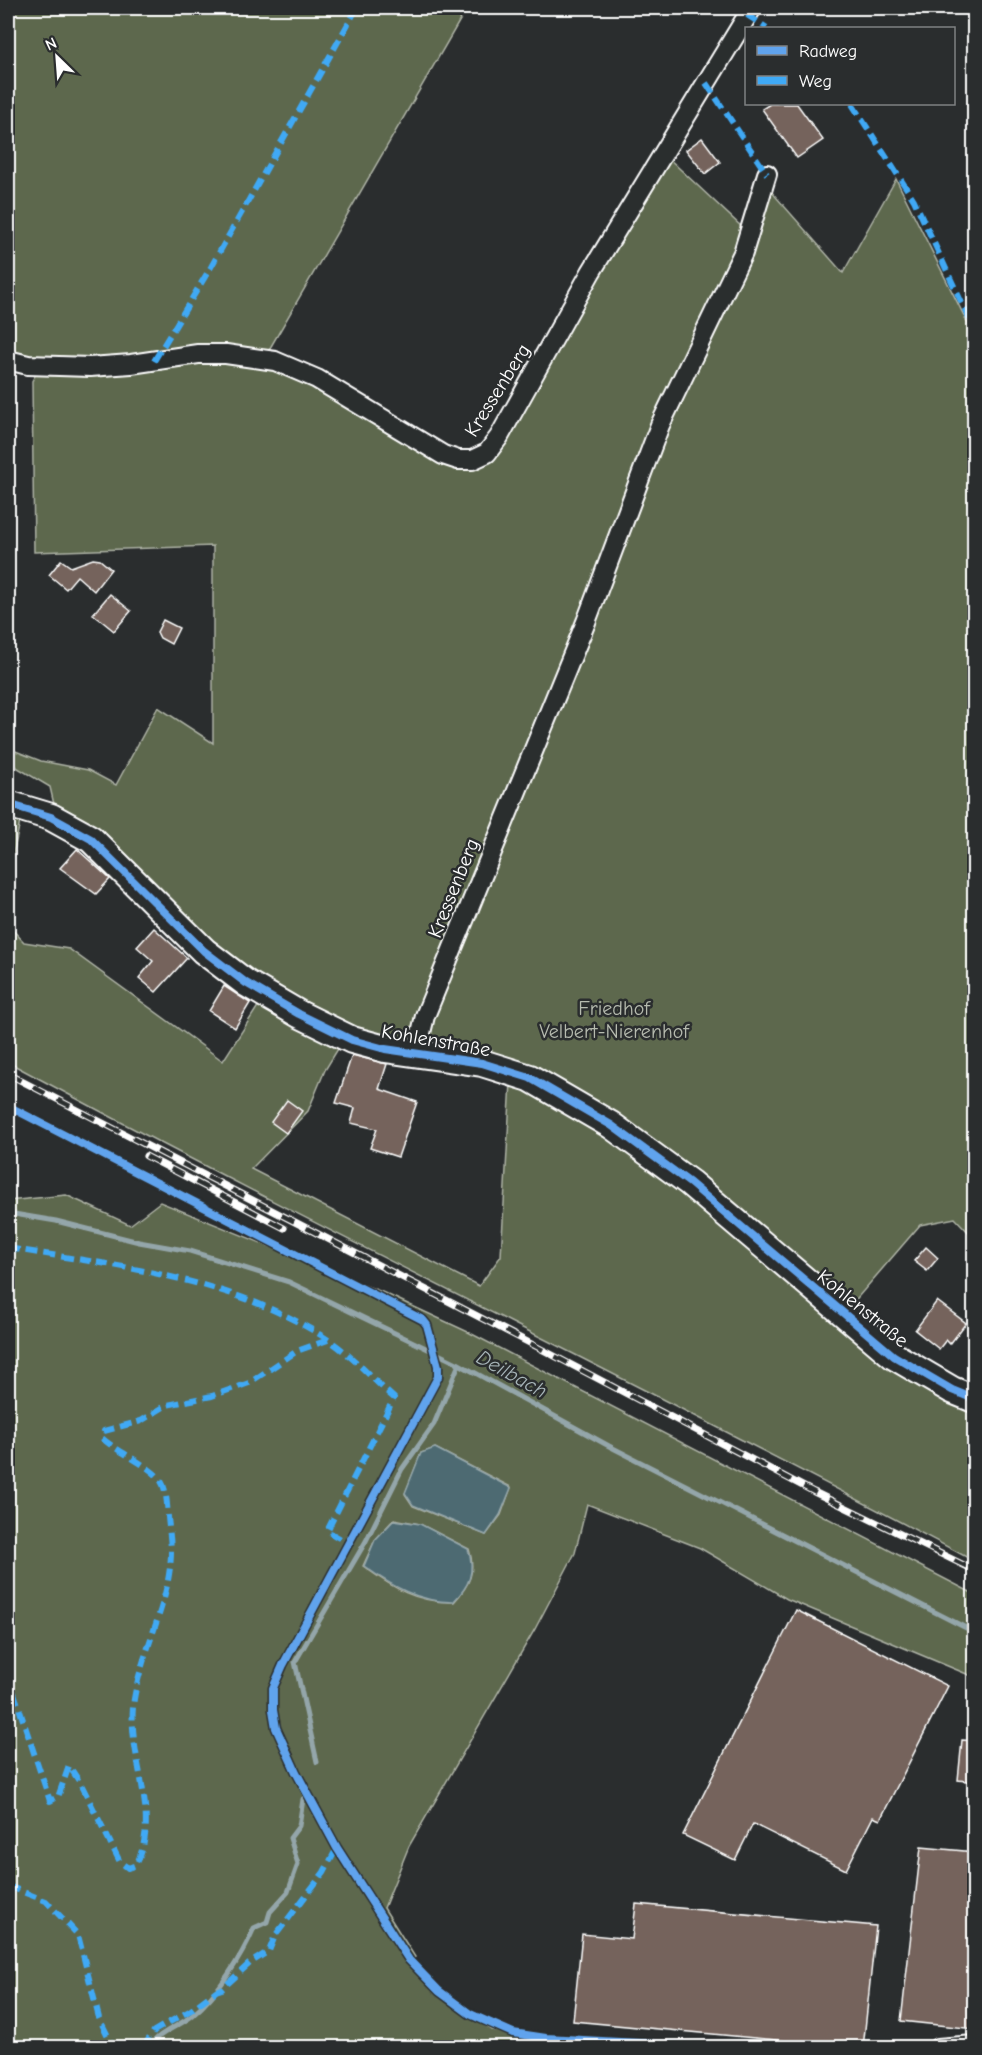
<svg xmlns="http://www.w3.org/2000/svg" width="982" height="2055" font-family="'Comic Neue',sans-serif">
<rect width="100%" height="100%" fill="#2a2d2e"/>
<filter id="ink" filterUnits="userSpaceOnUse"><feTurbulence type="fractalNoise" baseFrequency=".0167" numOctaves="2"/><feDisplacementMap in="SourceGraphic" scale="12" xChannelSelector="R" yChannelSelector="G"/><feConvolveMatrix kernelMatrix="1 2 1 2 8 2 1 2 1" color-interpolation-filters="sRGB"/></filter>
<g filter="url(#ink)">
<!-- green -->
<g fill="#5d674e" stroke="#aeb3a6" stroke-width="1.5" fill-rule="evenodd">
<path d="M8 8H467L266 355 74 360 8 354Z"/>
<path d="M665 155 745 230 419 1028 408 1040C303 1043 135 879 56 813L50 787 8 762V748L41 761 88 770 116 785 158 707 213 743V546L34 552 32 381 37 372 202 358 263 362 473 464Z"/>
<path d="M896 179 974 336V1238L955 1218 920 1225 852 1304 679 1158 626 1123 426 1043 435 1007 664 425 770 190 843 273Z"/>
<path d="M8 813 21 817 8 879Z"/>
<path d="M8 925 24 942 69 949 223 1061 262 1000 341 1044 325 1070 308 1111 251 1169 479 1286 501 1256 511 1082 597 1128 730 1232 880 1358 920 1386 974 1411V1561C654 1390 327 1234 8 1062Z"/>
<path d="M66 1195 130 1225 160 1202 382 1292 468 1332 974 1594V1677L787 1599 700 1548 587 1504 575 1553 535 1629 409 1846 384 1908 415 1957 407 1963 436 1994 492 2030 545 2039 678 2047H8V1201ZM435 1448 511 1487 501 1515 486 1535 413 1506 405 1494 421 1453ZM394 1519 420 1524 469 1549C476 1571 470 1585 454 1602 416 1603 393 1588 363 1566L375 1540Z"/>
</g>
<!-- water -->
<g fill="#4d6a72" stroke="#94a6aa" stroke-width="1.5">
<path d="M435 1448 511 1488 500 1515 486 1535 413 1505 405 1493 421 1453Z"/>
<path d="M394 1520 420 1524 468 1549C476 1572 469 1586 453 1602 418 1602 392 1586 364 1566L375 1540Z"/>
</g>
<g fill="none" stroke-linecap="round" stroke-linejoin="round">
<!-- stream -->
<g stroke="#94a6aa" stroke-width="5">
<path d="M8 1213 56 1221 139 1242 190 1251 289 1282 459 1364 609 1446 974 1632"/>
<path d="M317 1762 295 1662 366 1541 402 1469 434 1424 459 1364"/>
<path d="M149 2048C159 2031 179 2027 193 2015 218 1994 241 1958 254 1928L267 1922 270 1912 288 1892 298 1864 290 1838 299 1826 303 1799"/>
</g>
</g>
<!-- building -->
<g fill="#75645c" stroke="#fff" stroke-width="1.5">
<path d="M770 104H797L823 140 797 158 762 109Z"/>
<path d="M702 138 720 162 705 174 686 150Z"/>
<path d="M93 559 100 560 111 569 94 591 77 576 66 589 49 575 61 560 71 567Z"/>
<path d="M110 594 131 611 114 631 93 614Z"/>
<path d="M163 620 179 628 171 644 160 638 157 632Z"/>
<path d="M77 849 110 879 96 894 60 868Z"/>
<path d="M154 928 187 958 156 992 139 978 153 961 137 947Z"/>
<path d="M224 986 250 1003 235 1028 209 1011Z"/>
<path d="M352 1055 387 1064 379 1089 417 1102 398 1157 370 1148 377 1129 351 1123 355 1108 336 1103Z"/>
<path d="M287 1100 302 1111 286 1133 271 1122Z"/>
<path d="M926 1247 938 1258 927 1271 914 1261Z"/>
<path d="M937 1301 966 1323 950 1344 946 1340 939 1349 915 1330Z"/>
<path d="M796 1610 948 1686 880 1820 873 1817 846 1870 753 1824 735 1860 683 1835Z"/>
<path d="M962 1740 975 1741V1782L958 1780Z"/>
<path d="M921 1847 975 1852V2029L901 2021Z"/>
<path d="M636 1904 876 1926 863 2048 573 2021 582 1934 632 1939Z"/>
</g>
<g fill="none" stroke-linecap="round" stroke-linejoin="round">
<defs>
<g id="street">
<path d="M8 360 28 365 90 367 131 364 198 354H226L275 361 317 379 443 455 458 460H472L487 453 499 437 591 272 752 8"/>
<path d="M416 1054 425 1016 586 622 660 425 743 253 767 174"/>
<path d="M938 2048 974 2045"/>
</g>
<path id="secondary" d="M8 804 51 817 91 839 204 951 246 983 299 1014 352 1040 385 1049 482 1063 530 1078 611 1125 690 1183 894 1356 952 1390 974 1399"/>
</defs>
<!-- street casing -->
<use href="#street" stroke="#fff" stroke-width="22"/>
<!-- secondary casing -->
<use href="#secondary" stroke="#fff" stroke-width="30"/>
<!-- street -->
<use href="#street" stroke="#2a2d2e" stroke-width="18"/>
<!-- secondary -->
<use href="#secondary" stroke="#2a2d2e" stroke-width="26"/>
<defs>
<g id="rail">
<path d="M8 1074 545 1351 814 1492 974 1570"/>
<path d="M146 1156 284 1228"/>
</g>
</defs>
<!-- rail casing -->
<use href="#rail" stroke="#fff" stroke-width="7"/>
<!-- rail -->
<use href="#rail" stroke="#2a2d2e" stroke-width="4.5" stroke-dasharray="14" stroke-linecap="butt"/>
<!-- quiet -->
<g stroke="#3fa9f5" stroke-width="6" stroke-dasharray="12 6" stroke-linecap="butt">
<path d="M747 15 767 28"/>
<path d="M706 83 767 174"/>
<path d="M852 104 914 200 974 329"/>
<path d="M154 361 211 267 357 8"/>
<path d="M8 1248C117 1266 235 1278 330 1341 354 1357 372 1379 394 1398L327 1531 348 1543"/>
<path d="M8 1675 50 1801 58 1797 69 1766 81 1784 120 1862 128 1868 136 1865C163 1813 125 1755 134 1699 142 1650 170 1603 171 1553 171 1541 169 1529 168 1517 167 1506 167 1490 161 1481 152 1466 117 1452 102 1438L104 1431 141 1421 167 1405 212 1396 249 1383 297 1351 328 1340"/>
<path d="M8 1886 46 1901 78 1935 99 2018 114 2048"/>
<path d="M143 2048 154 2031 191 2010 216 1991 222 1989 250 1963 269 1951 275 1936 324 1872 337 1848"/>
</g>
<defs>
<g id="cycleway">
<path d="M8 804 51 817 91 839 204 951 246 983 299 1014 352 1040 385 1049 482 1063 530 1078 611 1125 690 1183 894 1356 952 1390 974 1399"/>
<path d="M8 1106 423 1320 427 1325 438 1366V1377L283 1665 273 1688V1710L276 1728 296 1772 337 1848 409 1960 439 1991 470 2014 513 2033 546 2038 732 2048"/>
</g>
</defs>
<!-- cycleway casing -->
<use href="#cycleway" stroke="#2a2d2e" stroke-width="11"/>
<!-- cycleway -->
<use href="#cycleway" stroke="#60a3ed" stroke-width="8"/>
</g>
</g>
<g text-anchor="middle" stroke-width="5" stroke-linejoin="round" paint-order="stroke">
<!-- street labels -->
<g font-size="20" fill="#fff" stroke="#2a2d2e">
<text transform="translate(497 390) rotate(-58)" y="7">Kressenberg</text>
<text transform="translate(453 888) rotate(-68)" y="7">Kressenberg</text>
<text transform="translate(436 1040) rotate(10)" y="7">Kohlenstraße</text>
<text transform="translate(863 1308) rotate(39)" y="7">Kohlenstraße</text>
</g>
<!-- park labels -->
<g font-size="20" fill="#b6bbaf" stroke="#2a2d2e">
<text x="614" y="1015">Friedhof<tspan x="614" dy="23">Velbert-Nierenhof</tspan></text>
</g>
<!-- water labels -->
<g font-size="21" font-style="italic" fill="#a6b4b8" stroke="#2a2d2e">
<text transform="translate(512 1374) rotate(29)" y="7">Deilbach</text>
</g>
</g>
<!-- margin -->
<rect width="982" height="2055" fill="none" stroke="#2a2d2e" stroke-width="30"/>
<rect x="15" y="15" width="952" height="2025" fill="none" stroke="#fff" stroke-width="2" filter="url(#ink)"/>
<!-- legend -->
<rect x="745" y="27" width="210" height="78" fill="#2a2d2e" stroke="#7f8182" stroke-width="1.5"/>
<rect x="757" y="46" width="30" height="9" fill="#60a3ed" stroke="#7f8182" stroke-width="1.5"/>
<text x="799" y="57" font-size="18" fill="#ffffff">Radweg</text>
<rect x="757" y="76" width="30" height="9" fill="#3fa9f5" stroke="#7f8182" stroke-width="1.5"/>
<text x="799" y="87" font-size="18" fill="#ffffff">Weg</text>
<!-- north arrow -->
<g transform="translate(57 57) rotate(335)" stroke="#2a2d2e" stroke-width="4.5" paint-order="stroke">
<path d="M0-4.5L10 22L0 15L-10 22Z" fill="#ffffff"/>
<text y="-9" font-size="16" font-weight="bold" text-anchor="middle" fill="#ffffff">N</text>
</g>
</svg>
